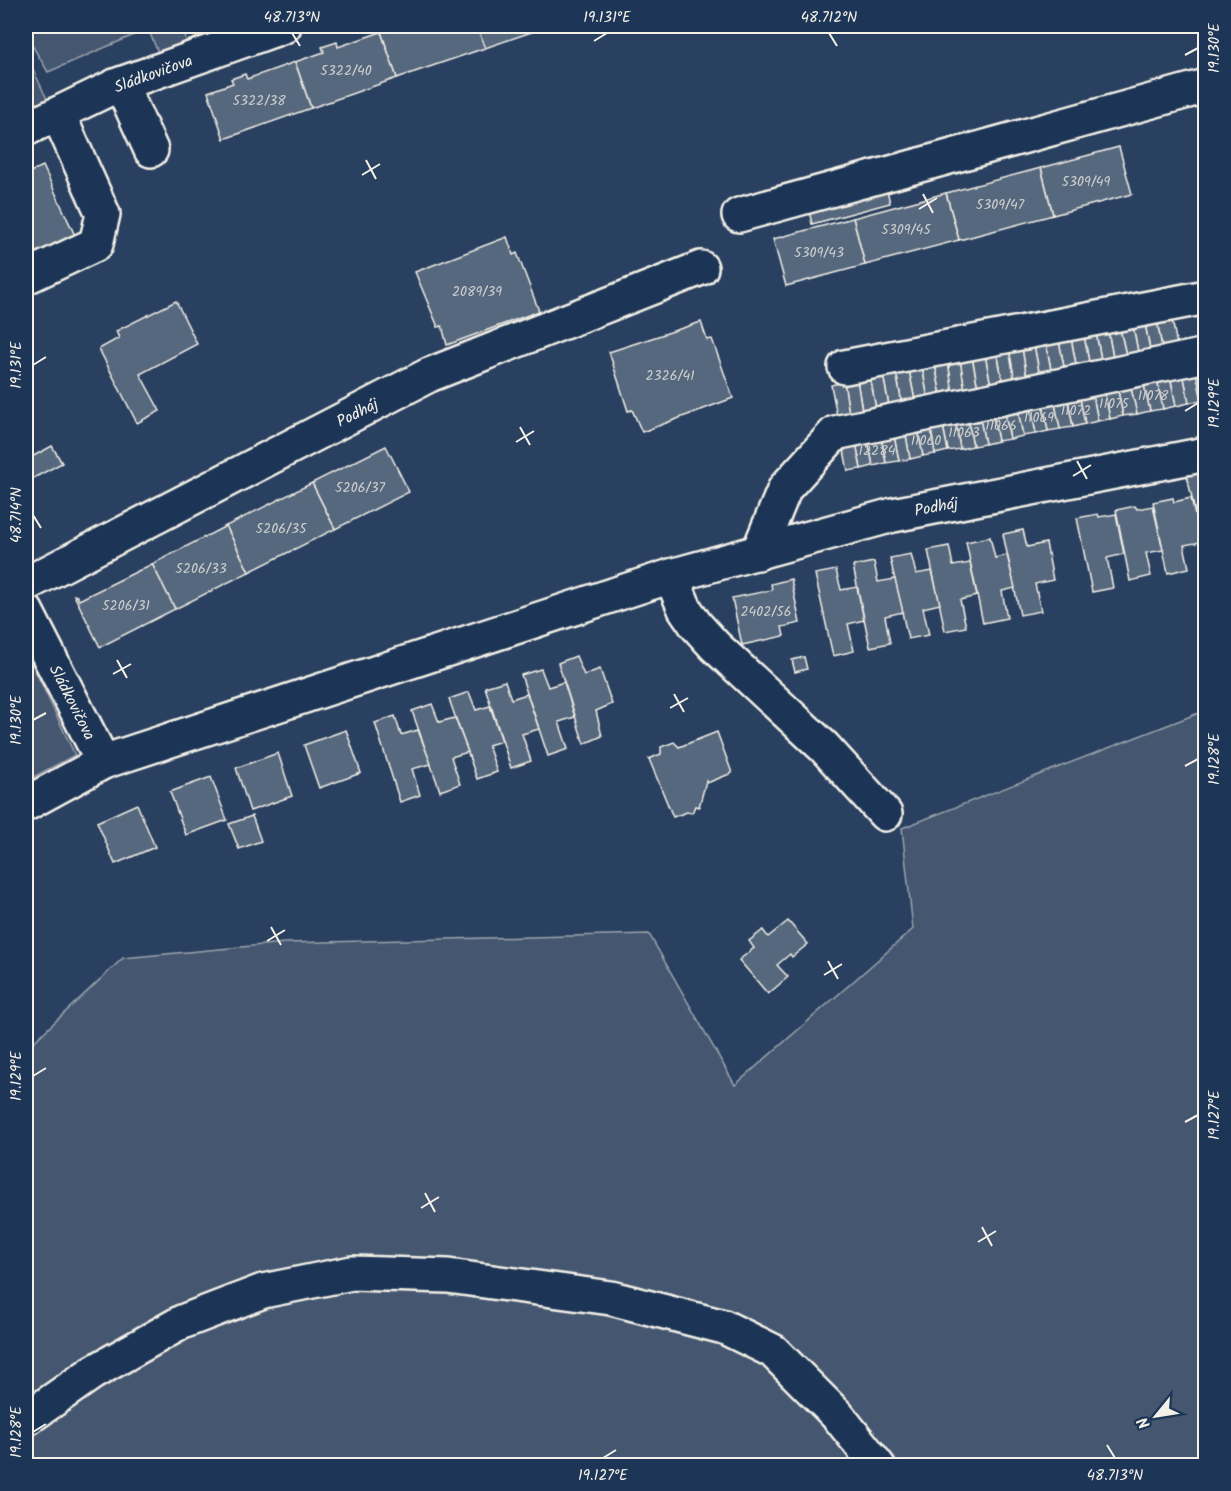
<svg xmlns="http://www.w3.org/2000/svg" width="1231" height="1491" font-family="Kalam,sans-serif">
<rect width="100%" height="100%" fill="#2a4060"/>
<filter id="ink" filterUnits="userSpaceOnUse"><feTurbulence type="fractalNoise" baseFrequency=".0167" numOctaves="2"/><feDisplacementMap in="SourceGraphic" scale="12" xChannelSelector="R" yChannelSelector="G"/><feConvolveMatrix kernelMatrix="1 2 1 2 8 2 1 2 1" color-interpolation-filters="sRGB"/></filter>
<g filter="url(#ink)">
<!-- green -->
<g fill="#445771" stroke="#9ca4ac" stroke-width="1.5">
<path d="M26 26H183L187 45 158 52 148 29 48 72 26 35Z"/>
<path d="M26 55 48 101 31 108H26Z"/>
<path d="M26 651 75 755 26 781Z"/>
<path d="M1205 712V1465H26V1049L123 958 285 943 649 934 735 1085 913 929 902 828 1196 714Z"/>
</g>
<!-- building -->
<g fill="#56677d" stroke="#f4f1e8" stroke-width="1.5">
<path d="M400 26H477L485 48 397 78 381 32Z"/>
<path d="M477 26H549L485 48Z"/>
<path d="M381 32 397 78 311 108 295 62 324 52 322 47 337 42 338 47Z"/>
<path d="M295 62 311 108 224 139 208 92 233 83 231 79 245 74 247 79Z"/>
<path d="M1119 147 1132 194 1053 215 1041 168Z"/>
<path d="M43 166 77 240 26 264V174Z"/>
<path d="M1041 168 1053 215 959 240 946 193Z"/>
<path d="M887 190 890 203 812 224 809 211Z"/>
<path d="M946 193 959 240 865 265 853 218Z"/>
<path d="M853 218 865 265 786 286 773 239Z"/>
<path d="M507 237 513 255 517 253 539 311 447 345 442 326 438 327 415 272Z"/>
<path d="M176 301 197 344 140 374 160 411 137 423 99 349 119 338 116 331Z"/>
<path d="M1172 319 1178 350 1163 353 1157 321Z"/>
<path d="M1157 321 1163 353 1151 355 1145 324Z"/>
<path d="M701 322 707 340 712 339 733 398 642 432 632 410 628 411 609 352Z"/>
<path d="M1145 324 1151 355 1139 357 1133 326Z"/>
<path d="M1133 326 1139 357 1127 360 1120 329Z"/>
<path d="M1120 329 1127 360 1114 363 1108 331Z"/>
<path d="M1108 331 1114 363 1102 365 1096 333Z"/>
<path d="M1096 333 1102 365 1090 367 1084 336Z"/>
<path d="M1084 336 1090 367 1077 370 1071 338Z"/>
<path d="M1071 338 1077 370 1065 372 1059 341Z"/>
<path d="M1059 341 1065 372 1052 375 1046 343Z"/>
<path d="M1046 343 1052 375 1040 377 1034 345Z"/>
<path d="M1034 345 1040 377 1027 379 1022 348Z"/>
<path d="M1022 348 1027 379 1015 382 1009 350Z"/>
<path d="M1009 350 1015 382 1003 384 997 352Z"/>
<path d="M997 352 1003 384 991 386 985 355Z"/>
<path d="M985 355 991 386 978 389 972 357Z"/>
<path d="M972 357 978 389 965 391 960 360Z"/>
<path d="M960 360 965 391 953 394 948 362Z"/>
<path d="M948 362 953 394 941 396 935 365Z"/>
<path d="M935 365 941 396 928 399 922 367Z"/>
<path d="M922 367 928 399 915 401 909 370Z"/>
<path d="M1206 369V400L1202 401 1196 371Z"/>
<path d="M909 370 915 401 902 404 896 372Z"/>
<path d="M1196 371 1202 401 1189 403 1183 373Z"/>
<path d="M896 372 902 404 889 406 883 375Z"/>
<path d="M1183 373 1189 403 1176 406 1170 376Z"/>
<path d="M883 375 889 406 876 409 870 377Z"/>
<path d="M1170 376 1176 406 1163 409 1157 379Z"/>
<path d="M870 377 876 409 862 411 857 380Z"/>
<path d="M1157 379 1163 409 1150 411 1143 381Z"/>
<path d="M857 380 862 411 849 414 844 382Z"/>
<path d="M1143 381 1150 411 1137 414 1130 384Z"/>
<path d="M844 382 849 414 837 416 831 385Z"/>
<path d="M1130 384 1137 414 1123 416 1117 386Z"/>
<path d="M1117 386 1123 416 1110 419 1104 389Z"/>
<path d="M1104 389 1110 419 1098 421 1092 391Z"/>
<path d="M1092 391 1098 421 1085 424 1079 394Z"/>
<path d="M1079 394 1085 424 1073 427 1067 396Z"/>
<path d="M1067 396 1073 427 1060 429 1054 399Z"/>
<path d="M1054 399 1060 429 1048 431 1042 401Z"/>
<path d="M1042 401 1048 431 1036 434 1030 404Z"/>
<path d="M1030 404 1036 434 1023 436 1017 406Z"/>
<path d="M1017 406 1023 436 1010 439 1004 409Z"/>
<path d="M1004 409 1010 439 998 441 992 411Z"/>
<path d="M992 411 998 441 985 444 979 414Z"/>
<path d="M979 414 985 444 973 446 967 416Z"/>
<path d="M967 416 973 446 960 449 955 419Z"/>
<path d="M955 419 960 449 948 451 942 421Z"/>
<path d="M942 421 948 451 935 454 930 423Z"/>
<path d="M930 423 935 454 923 456 917 426Z"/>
<path d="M917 426 923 456 910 459 905 429Z"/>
<path d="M905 429 910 459 899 461 893 431Z"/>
<path d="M893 431 899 461 886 463 880 433Z"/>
<path d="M880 433 886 463 873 466 867 436Z"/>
<path d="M867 436 873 466 861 469 855 438Z"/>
<path d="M855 438 861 469 848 471 842 441Z"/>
<path d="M52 446 62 463 26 482V460Z"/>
<path d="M386 446 409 492 335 529 312 483Z"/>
<path d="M1206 467V563L1186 471Z"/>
<path d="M312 483 335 529 249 572 226 526Z"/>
<path d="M1173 498 1174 502 1191 498 1201 542 1184 545 1189 568 1168 573 1153 502Z"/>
<path d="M1135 506 1137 509 1153 506 1163 550 1146 553 1151 576 1130 581 1116 510Z"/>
<path d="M1098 514 1099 517 1116 514 1124 554 1107 558 1113 588 1092 592 1077 518Z"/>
<path d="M226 526 249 572 175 609 152 564Z"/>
<path d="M1023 530 1027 547 1046 543 1053 580 1035 584 1041 611 1020 615 1003 534Z"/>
<path d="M990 537 995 558 1007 555 1015 588 1002 591 1007 618 983 623 966 542Z"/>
<path d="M949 546 953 566 970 563 977 596 960 600 966 627 945 631 928 550Z"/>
<path d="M911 554 916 574 932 571 940 604 923 608 929 635 908 639 890 558Z"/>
<path d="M874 562 878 582 895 579 903 612 885 616 890 643 870 647 853 566Z"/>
<path d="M152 564 175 609 100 647 74 595 77 596 79 600Z"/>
<path d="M836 570 841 590 857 587 864 620 848 624 854 651 833 656 815 574Z"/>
<path d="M791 579 800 623 782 627 784 636 742 645 732 598 772 590 771 584Z"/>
<path d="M576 656 584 675 600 669 612 704 596 711 602 736 584 744 558 663Z"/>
<path d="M804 657 807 669 795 672 792 660Z"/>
<path d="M541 669 548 687 564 682 575 717 559 722 568 749 548 756 521 675Z"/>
<path d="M505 681 511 699 527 694 539 729 522 734 531 761 511 768 485 687Z"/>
<path d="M469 692 476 710 490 706 502 741 488 745 497 772 477 779 449 699Z"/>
<path d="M432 704 439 722 455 718 468 752 451 757 460 784 440 791 412 711Z"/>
<path d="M395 716 401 735 418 730 431 764 412 769 420 795 400 802 375 723Z"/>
<path d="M346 730 361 773 319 788 304 745Z"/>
<path d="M717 732 732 773 707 783 706 781 699 807 695 806 692 813 687 812 673 817 649 759 661 754V747L674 742 679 747Z"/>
<path d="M278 753 292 796 250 811 236 768Z"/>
<path d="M211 777 227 820 186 835 170 792Z"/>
<path d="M137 804 155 847 115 864 97 822Z"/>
<path d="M252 816 261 841 239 849 229 824Z"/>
<path d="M788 921 808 944 792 957 790 954 777 965 788 977 768 994 739 960 754 948 749 941 763 930 768 937Z"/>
</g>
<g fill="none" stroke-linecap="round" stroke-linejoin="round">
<defs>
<g id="minor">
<path d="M121 84 151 150"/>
<path d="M26 129 115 86 284 26"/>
<path d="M739 215 1206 86"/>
<path d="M26 277 96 244 103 214 58 114"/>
<path d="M845 367 1206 297"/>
<path d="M758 553 785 488 835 433 1206 355"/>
<path d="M671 576 685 609 696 625 715 646 824 747 885 814"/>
<path d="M26 584 429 375 701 268"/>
<path d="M26 611 103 762"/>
<path d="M26 804 103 762 671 576 893 515 1206 454"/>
<path d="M26 1419 92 1373 182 1322 263 1291 352 1273 448 1276 611 1298 724 1327 773 1351 838 1416 878 1466"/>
</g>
</defs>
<!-- minor casing -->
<use href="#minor" stroke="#f4f1e8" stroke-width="38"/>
<!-- minor -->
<use href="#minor" stroke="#1d3557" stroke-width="33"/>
</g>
</g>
<!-- ticks -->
<path fill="none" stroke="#f4f1e8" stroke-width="2" d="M292 33 300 46M829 33 837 46M594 41 607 33M1185 55 1198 48M366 160 376 179M362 175 380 164M923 194 933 213M919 209 937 198M33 365 46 357M1185 411 1198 403M520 427 530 445M516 442 534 431M1077 461 1087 479M1073 476 1091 465M33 515 41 528M117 660 127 678M113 674 131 664M674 694 684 712M670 708 688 698M33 720 46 713M1185 766 1198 759M271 927 281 945M267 941 285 930M828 961 838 979M824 975 842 964M33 1076 46 1068M1185 1122 1198 1115M425 1193 435 1212M421 1208 439 1197M982 1227 992 1246M978 1242 996 1231M33 1432 46 1424M1107 1445 1115 1458M603 1458 616 1450"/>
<g text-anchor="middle" stroke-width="5" stroke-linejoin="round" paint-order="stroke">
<!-- number labels -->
<g font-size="14" fill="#cccecd">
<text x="346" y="75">5322/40</text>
<text x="259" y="105">5322/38</text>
<text x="1086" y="186">5309/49</text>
<text x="1000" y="209">5309/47</text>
<text x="906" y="234">5309/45</text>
<text x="819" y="257">5309/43</text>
<text x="477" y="296">2089/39</text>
<text x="670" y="380">2326/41</text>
<text x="1153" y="400">11078</text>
<text x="1114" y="408">11075</text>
<text x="1076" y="415">11072</text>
<text x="1039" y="422">11069</text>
<text x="1001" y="430">11066</text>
<text x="964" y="437">11063</text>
<text x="926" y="445">11060</text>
<text x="877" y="455">12284</text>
<text x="360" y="492">5206/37</text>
<text x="281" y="533">5206/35</text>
<text x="201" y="573">5206/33</text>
<text x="126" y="610">5206/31</text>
<text x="766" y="616">2402/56</text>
</g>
<!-- street labels -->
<g font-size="16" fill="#f4f1e8" stroke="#1d3557">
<text transform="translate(153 73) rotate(-20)" y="6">Sládkovičova</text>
<text transform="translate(357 412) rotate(-27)" y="6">Podháj</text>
<text transform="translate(936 506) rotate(-11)" y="6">Podháj</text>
<text transform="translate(73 702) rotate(63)" y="6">Sládkovičova</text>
</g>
</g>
<!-- margin -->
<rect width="1231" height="1491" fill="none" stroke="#1d3557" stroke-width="66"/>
<!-- north arrow -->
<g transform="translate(1156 1416) rotate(240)" stroke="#1d3557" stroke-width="4.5" paint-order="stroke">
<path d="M0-4.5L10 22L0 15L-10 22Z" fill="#f4f1e8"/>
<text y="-9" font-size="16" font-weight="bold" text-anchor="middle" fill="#f4f1e8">N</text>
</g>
<rect x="33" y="33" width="1165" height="1425" fill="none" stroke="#f4f1e8" stroke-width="2"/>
<g font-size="15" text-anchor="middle" fill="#f4f1e8">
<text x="292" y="22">48.713°N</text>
<text x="607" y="22">19.131°E</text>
<text x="829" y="22">48.712°N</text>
<text transform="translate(1214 48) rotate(-90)" y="5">19.130°E</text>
<text transform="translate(16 365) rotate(-90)" y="5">19.131°E</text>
<text transform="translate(1214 403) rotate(-90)" y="5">19.129°E</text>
<text transform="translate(16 515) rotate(-90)" y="5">48.714°N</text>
<text transform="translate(16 720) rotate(-90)" y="5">19.130°E</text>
<text transform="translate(1214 759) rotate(-90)" y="5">19.128°E</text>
<text transform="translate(16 1076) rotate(-90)" y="5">19.129°E</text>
<text transform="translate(1214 1115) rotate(-90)" y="5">19.127°E</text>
<text transform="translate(16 1432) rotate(-90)" y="5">19.128°E</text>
<text x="603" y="1480">19.127°E</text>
<text x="1115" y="1480">48.713°N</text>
</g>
</svg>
